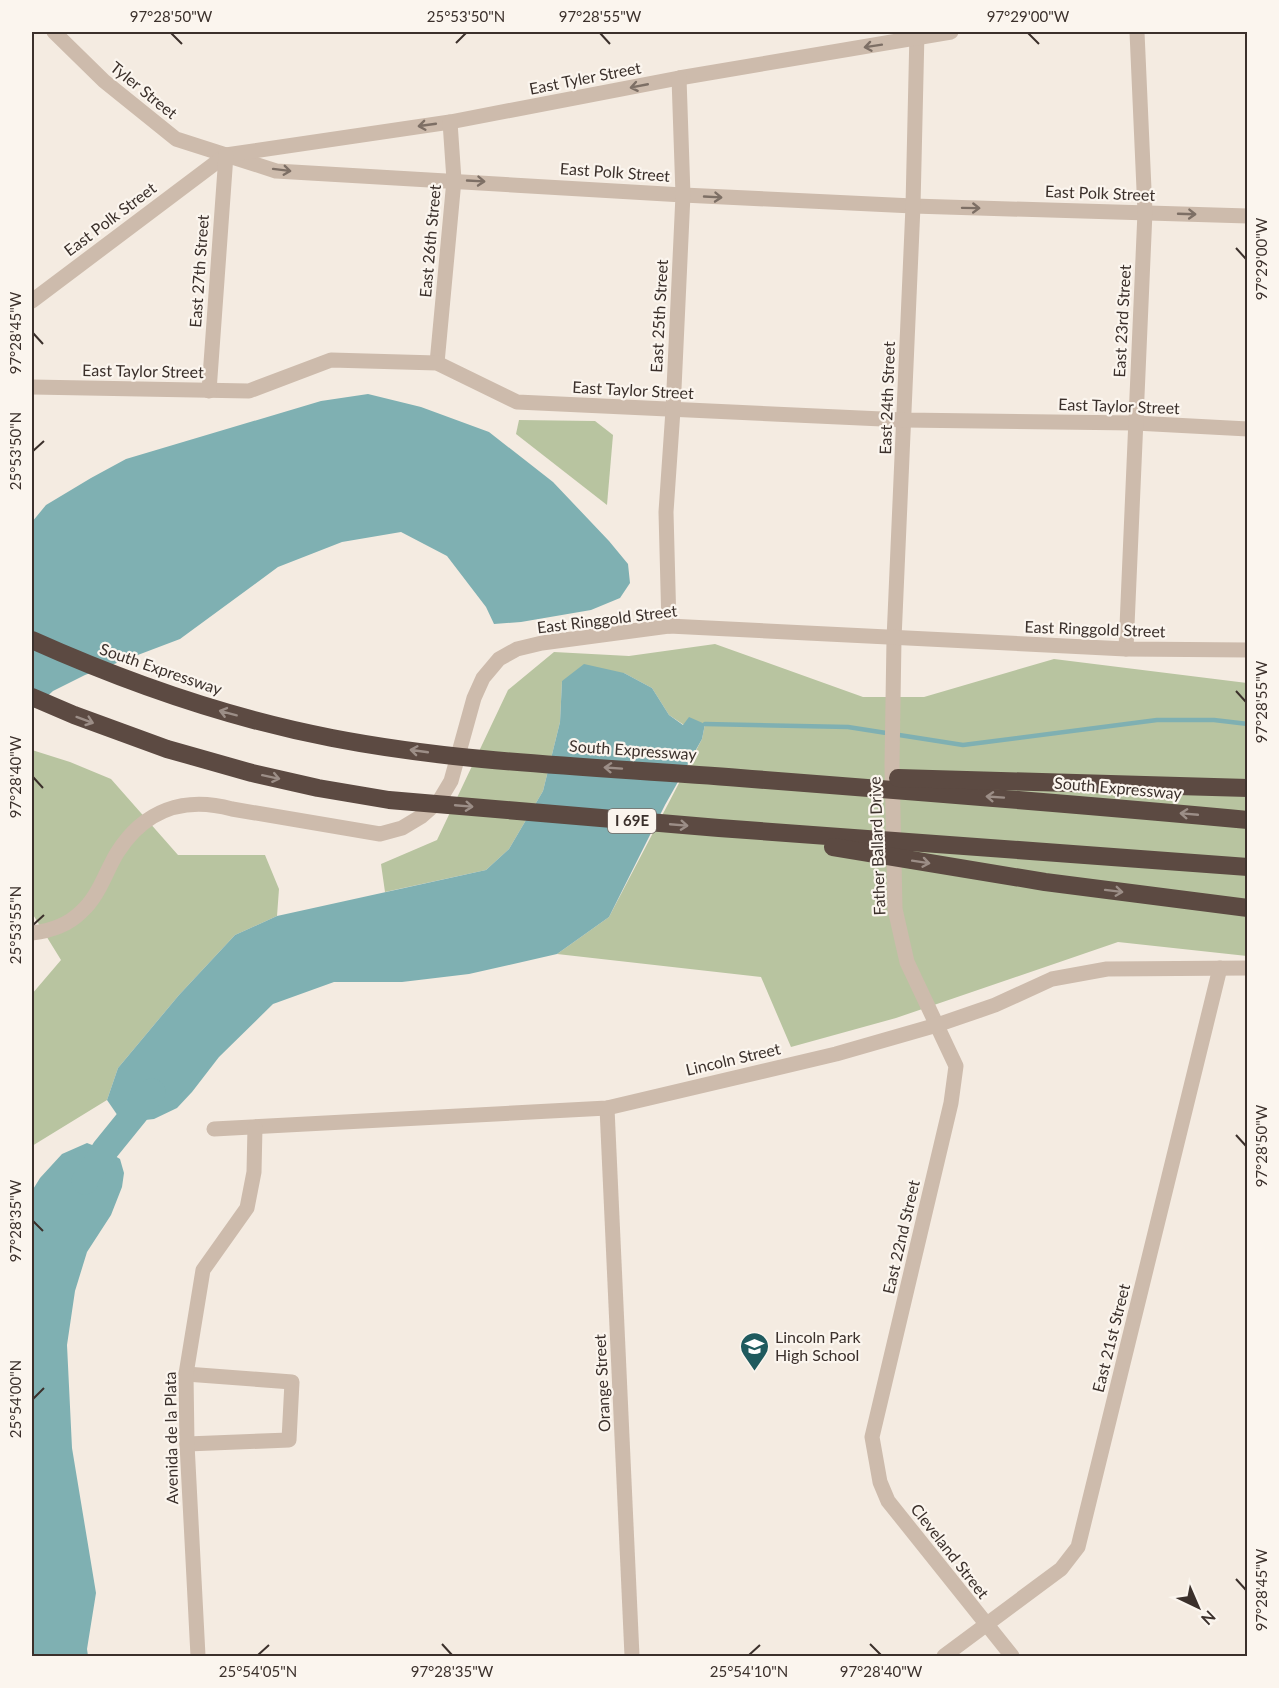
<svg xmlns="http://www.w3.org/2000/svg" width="1279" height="1688" font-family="Lato,sans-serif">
<rect width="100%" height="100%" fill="#f4ebe1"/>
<!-- green -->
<g fill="#b8c4a0">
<path d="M519 420 595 421 613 435 607 505 516 434Z"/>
<path d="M715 644 863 697H924L1054 659 1247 683V956L1118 942 896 1018 791 1047 761 977 557 954 609 917 702 739 705 724 684 725 669 715 652 688 624 673 562 681 560 722 543 791 509 849 486 870 385 892 381 864 437 840 508 690 554 652 629 656Z"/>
<path d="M32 750 70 762 111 779 178 855H265L279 889 277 916 235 935 179 995 118 1068 107 1100 32 1146V994L61 960 32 913Z"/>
</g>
<!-- water -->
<g fill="#7fb0b2">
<path d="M368 394 421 407 489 432 553 482 609 541 628 564 630 583 620 598 591 610 521 622 494 624 486 607 447 556 401 532 342 542 278 567 180 639 85 675 53 691 32 710V522L46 505 91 478 126 459 321 401Z"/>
<path d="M584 664 624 673 652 688 669 715 683 725 689 717 705 724 702 739 665 805 609 917 557 954 469 974 402 982H334L273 1004 219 1057 192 1092 177 1108 154 1119 136 1121 118 1116 107 1100 118 1068 179 995 235 935 277 916 486 870 509 849 543 791 560 722 562 681Z"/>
<path d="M87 1143 105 1150 120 1159 124 1173 122 1187 111 1215 87 1252 75 1291 67 1345 72 1448 96 1593 87 1649 88 1656H32V1191L40 1178 62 1154Z"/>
</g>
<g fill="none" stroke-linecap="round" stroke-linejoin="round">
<!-- stream -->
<path stroke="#7fb0b2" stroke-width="4.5" d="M705 724 848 727 963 745 1157 720H1214L1248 724"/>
<!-- river -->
<path stroke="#7fb0b2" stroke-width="27" d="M85 1181 105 1150 152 1092"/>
<!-- minor -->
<g stroke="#cdbbac" stroke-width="15">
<path d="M54 32 104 81 176 139 276 171 683 195 913 206 1248 216"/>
<path d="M917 32 913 206 894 639 892 765 895 909 907 962 956 1066 951 1103 872 1437 880 1482 888 1501 1012 1656"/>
<path d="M32 301 226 155 450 122 679 78 951 32"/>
<path d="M437 363 454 180 450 122"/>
<path d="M32 387 249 391 331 360 437 363 517 402 904 420 1135 423 1248 429"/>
<path d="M209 391 226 155"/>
<path d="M669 626 666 512 673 410 683 195 679 78"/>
<path d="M1126 649 1145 212 1137 32"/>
<path d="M32 933C50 931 68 925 81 912 99 896 105 873 117 853 144 810 184 796 232 809L380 834 402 828 422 816 439 801 451 781 474 698 483 678 499 659 517 649 542 643 669 626 1126 649 1248 650"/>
<path d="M607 1108 632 1656"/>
<path d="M214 1129 607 1108 836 1054 937 1025 995 1005 1052 979 1107 969 1248 968"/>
<path d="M186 1374 292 1382 289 1440 187 1444"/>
<path d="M198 1656 187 1444 186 1374 203 1270 247 1208 254 1172 255 1127"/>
<path d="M944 1656 1061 1569 1078 1547 1220 968"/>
</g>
<!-- highway-bridge -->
<g stroke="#5c4a42" stroke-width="18">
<path d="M32 640C128 683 228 718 332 738 466 764 604 767 740 778 909 791 1078 804 1248 820"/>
<path d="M32 697 74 715 167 749 252 773 318 788 389 800 719 828 1248 867"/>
<path d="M898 778 1248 788"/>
<path d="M833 847 1045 882 1248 908"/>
</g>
</g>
<!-- one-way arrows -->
<defs><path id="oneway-shaft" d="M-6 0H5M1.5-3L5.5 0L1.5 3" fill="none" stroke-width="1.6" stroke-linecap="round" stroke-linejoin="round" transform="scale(1.5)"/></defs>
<g stroke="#7d6f65">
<use href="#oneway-shaft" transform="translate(873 46) rotate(171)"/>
<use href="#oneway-shaft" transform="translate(639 86) rotate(169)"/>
<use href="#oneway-shaft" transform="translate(427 125) rotate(172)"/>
<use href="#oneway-shaft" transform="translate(282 170) rotate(7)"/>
<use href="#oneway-shaft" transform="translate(476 181) rotate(3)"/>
<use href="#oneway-shaft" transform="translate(713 197) rotate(3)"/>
<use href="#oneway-shaft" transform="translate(971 208) rotate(1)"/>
<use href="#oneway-shaft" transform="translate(1187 214) rotate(2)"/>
</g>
<g stroke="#9c8e87">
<use href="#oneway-shaft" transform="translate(228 713) rotate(-165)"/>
<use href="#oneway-shaft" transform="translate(85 720) rotate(20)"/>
<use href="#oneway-shaft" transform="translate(419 751) rotate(-172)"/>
<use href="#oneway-shaft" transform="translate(613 768) rotate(-176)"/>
<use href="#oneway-shaft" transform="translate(271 777) rotate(12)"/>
<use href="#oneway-shaft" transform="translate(995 797) rotate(-176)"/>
<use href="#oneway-shaft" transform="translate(464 806) rotate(5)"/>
<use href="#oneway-shaft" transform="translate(1189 814) rotate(-175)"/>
<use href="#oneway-shaft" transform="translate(679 825) rotate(5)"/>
<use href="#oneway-shaft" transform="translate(921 862) rotate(9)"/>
<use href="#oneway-shaft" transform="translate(1114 891) rotate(7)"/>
</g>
<!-- ticks -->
<path fill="none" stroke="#3b302b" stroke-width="2" d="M171 33 182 44M600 33 610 44M1028 33 1039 44M456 43 466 33M1236 248 1246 259M33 333 43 344M33 451 44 441M1236 691 1246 702M33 777 43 788M33 925 44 915M1236 1135 1246 1146M33 1221 43 1231M33 1399 44 1388M1236 1579 1246 1590M442 1644 452 1655M870 1644 881 1655M258 1655 269 1645M749 1655 760 1645"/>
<!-- icons -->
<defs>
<symbol id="school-pin" viewBox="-11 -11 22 30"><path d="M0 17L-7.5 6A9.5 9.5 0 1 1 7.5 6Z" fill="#1f5a5e" stroke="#fbf5ee"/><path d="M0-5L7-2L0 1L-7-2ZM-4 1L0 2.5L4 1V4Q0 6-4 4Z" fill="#fff"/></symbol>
</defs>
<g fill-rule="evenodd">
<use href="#school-pin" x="738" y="1330" width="33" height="45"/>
</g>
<g text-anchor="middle" stroke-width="4.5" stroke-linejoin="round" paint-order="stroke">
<!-- shield labels -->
<rect fill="#fbf5ee" stroke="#756b66" stroke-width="1.5" x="608" y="809" width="48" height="24" rx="4.5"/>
<g font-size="15" font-weight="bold" fill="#3b302b">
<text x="632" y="826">I 69E</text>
</g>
<!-- street labels -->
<g font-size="16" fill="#3b302b" stroke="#fbf5ee">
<text transform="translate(585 78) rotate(-11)" y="6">East Tyler Street</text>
<text transform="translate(144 90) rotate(39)" y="6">Tyler Street</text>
<text transform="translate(615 172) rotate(4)" y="6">East Polk Street</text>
<text transform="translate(1100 193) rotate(2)" y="6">East Polk Street</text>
<text transform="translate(110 219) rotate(-37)" y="6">East Polk Street</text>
<text transform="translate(430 241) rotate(-85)" y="6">East 26th Street</text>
<text transform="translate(199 271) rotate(-86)" y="6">East 27th Street</text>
<text transform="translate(659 316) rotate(-87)" y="6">East 25th Street</text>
<text transform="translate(1122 321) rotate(-87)" y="6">East 23rd Street</text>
<text transform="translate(143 371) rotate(1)" y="6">East Taylor Street</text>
<text transform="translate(633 390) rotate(3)" y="6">East Taylor Street</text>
<text transform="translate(887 398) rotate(-88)" y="6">East 24th Street</text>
<text transform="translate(1119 406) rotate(2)" y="6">East Taylor Street</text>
<text transform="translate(607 619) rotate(-7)" y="6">East Ringgold Street</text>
<text transform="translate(1095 629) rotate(2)" y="6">East Ringgold Street</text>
<text transform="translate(161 669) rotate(19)" y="6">South Expressway</text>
<text transform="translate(633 750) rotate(4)" y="6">South Expressway</text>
<text transform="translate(1118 788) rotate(5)" y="6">South Expressway</text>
<text transform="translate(877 846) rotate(-92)" y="6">Father Ballard Drive</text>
<text transform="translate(733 1059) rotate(-13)" y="6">Lincoln Street</text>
<text transform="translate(901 1237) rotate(-77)" y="6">East 22nd Street</text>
<text transform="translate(1111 1338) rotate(-76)" y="6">East 21st Street</text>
<text transform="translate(602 1383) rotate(-93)" y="6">Orange Street</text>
<text transform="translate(171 1438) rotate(-91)" y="6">Avenida de la Plata</text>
<text transform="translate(950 1551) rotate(52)" y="6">Cleveland Street</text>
</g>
<!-- poi labels -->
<g font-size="16" fill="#3b302b" stroke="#fbf5ee" text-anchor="start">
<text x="775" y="1343">Lincoln Park<tspan x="775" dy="18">High School</tspan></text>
</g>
</g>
<!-- border -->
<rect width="1279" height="1688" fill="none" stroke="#fbf5ee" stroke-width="66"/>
<!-- north arrow -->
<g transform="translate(1198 1607) rotate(136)" stroke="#fbf5ee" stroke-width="4.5" paint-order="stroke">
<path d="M0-4.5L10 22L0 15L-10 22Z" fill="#3b302b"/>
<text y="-9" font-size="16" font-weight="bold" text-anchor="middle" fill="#3b302b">N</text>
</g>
<rect x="33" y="33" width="1213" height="1622" fill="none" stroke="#3b302b" stroke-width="2"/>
<g font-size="15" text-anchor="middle" fill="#3b302b">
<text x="171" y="22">97°28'50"W</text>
<text x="466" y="22">25°53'50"N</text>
<text x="600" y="22">97°28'55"W</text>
<text x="1028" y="22">97°29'00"W</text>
<text transform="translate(1262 259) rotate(-90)" y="5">97°29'00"W</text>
<text transform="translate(16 333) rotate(-90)" y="5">97°28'45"W</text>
<text transform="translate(16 451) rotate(-90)" y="5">25°53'50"N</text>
<text transform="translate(1262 702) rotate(-90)" y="5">97°28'55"W</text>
<text transform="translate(16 777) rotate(-90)" y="5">97°28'40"W</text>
<text transform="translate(16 925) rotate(-90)" y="5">25°53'55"N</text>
<text transform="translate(1262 1146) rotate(-90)" y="5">97°28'50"W</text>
<text transform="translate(16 1221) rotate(-90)" y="5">97°28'35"W</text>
<text transform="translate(16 1399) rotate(-90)" y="5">25°54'00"N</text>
<text transform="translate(1262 1590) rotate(-90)" y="5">97°28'45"W</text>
<text x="258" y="1677">25°54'05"N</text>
<text x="452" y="1677">97°28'35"W</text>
<text x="749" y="1677">25°54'10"N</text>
<text x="881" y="1677">97°28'40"W</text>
</g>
</svg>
